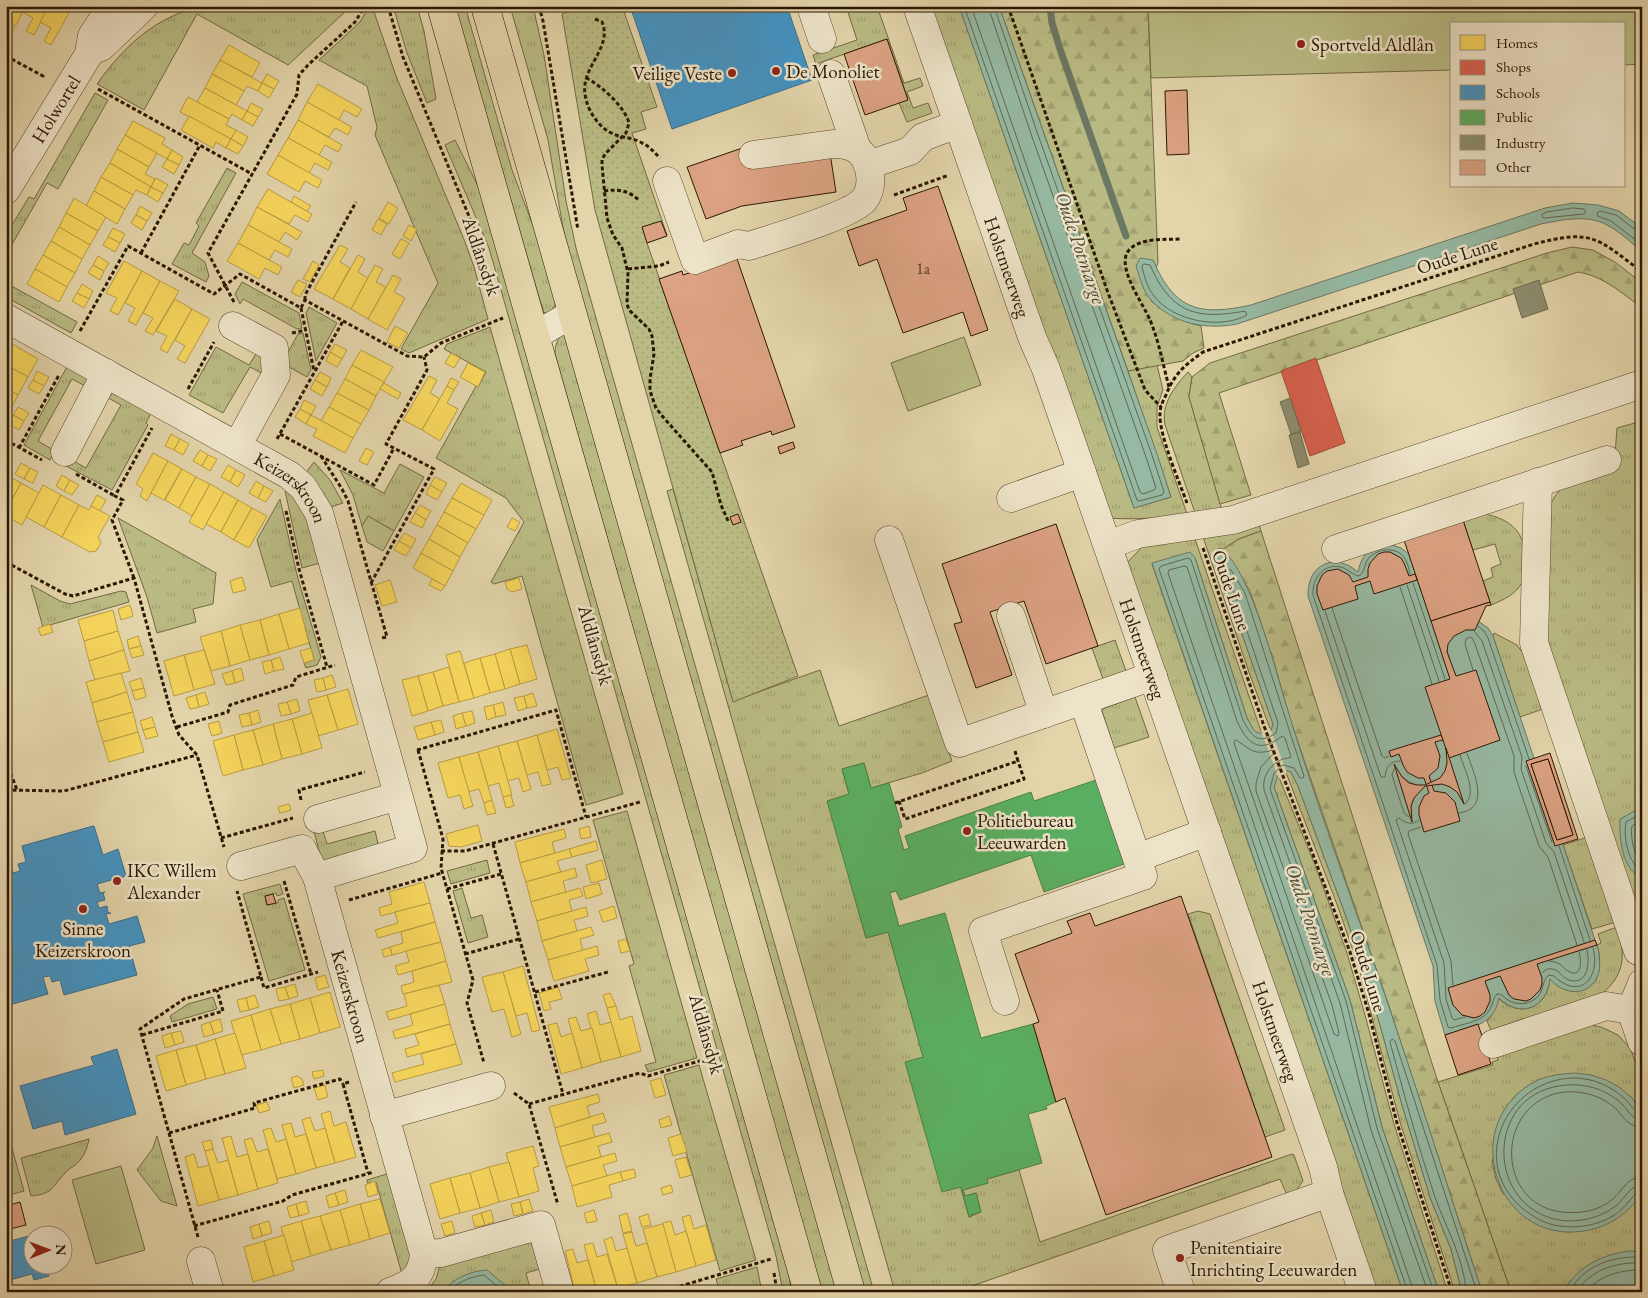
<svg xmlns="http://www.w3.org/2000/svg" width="1648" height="1298" font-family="'EB Garamond',serif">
<defs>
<pattern id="grass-tufts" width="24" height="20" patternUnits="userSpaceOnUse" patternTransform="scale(1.25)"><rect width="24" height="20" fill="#babb84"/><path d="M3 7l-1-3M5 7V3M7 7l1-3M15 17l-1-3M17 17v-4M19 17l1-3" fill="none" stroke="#a0a070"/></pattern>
<pattern id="forest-firs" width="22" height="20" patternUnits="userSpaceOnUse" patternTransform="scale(1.25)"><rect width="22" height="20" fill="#babb84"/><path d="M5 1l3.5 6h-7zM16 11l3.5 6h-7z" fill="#a0a070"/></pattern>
<pattern id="garden-dots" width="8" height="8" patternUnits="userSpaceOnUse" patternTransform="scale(1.25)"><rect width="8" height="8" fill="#babb84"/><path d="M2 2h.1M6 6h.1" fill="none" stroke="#a0a070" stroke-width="1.8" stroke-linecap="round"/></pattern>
</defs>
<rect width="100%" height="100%" fill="#e3d4aa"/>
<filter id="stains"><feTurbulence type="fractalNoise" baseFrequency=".004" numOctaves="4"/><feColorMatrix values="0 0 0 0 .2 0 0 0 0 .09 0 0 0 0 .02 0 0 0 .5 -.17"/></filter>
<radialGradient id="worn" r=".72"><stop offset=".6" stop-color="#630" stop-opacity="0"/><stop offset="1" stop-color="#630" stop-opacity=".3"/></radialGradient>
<!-- grass -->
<g fill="url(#grass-tufts)" stroke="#726943">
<path d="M203 6H349L346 11 288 65 197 14 144 110 97 84C124 46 156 16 203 6Z"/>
<path d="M369 6H372L396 76 465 242 474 267 488 319 409 353 401 349 438 283 375 135 377 127 367 86 319 60 360 22Z"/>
<path d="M393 6H417L424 31 436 99 427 103 407 53Z"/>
<path d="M455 6H465L512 170 535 231 556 300C555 307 552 312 544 313L538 294Z"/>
<path d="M510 6H533L544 55 566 201 576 248 874 1292H864L569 252 563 228 548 140Z"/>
<path d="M846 6H877L904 83 920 78 923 86 907 92 913 108 928 103 932 113 907 122 899 103 908 99 887 39 816 64 813 55 857 40Z"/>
<path d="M930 6H959L1134 508 1171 497 1128 371 1157 365 1163 390 1157 407V427L1187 514C1160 518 1135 520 1108 518Z"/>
<path d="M95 93 108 100 58 189 47 183 6 255V235L29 197 34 199Z"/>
<path d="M455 140 484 198 787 1266 792 1292H783L776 1256 489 248 445 145Z"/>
<path d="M227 168 236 173 192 253 205 262 209 276 206 282 172 264 184 243 189 245 199 226 196 223Z"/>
<path d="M242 282 299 313 302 328 297 329 243 299 240 304 235 294Z"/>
<path d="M6 283 77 322 71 333 6 297Z"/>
<path d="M309 307 337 323 316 361 306 313Z"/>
<path d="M490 327 623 794 586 805 522 576 494 584 491 582 524 522 506 498 436 458 476 386 478 387 486 372 444 349 447 344Z"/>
<path d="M303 333 311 370 307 377 287 366 286 356 298 334Z"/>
<path d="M564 333 838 1292H821L555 354C555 346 557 338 564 333Z"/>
<path d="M216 347 249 365 256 354H262L263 374 250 367 223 413 189 395Z"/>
<path d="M68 365 94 379 89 388 72 379 38 441 55 451 50 460 24 445Z"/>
<path d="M1188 372 1192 377 1189 397 1223 513H1195L1165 425C1161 404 1174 387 1188 372Z"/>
<path d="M107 387 152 411 146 423 148 425 112 490 66 466 70 459 86 468 121 405 103 395Z"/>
<path d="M1642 421V807L1621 819 1637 876 1642 878V910L1628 895 1544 644 1548 510 1555 496 1565 484 1614 468 1617 428Z"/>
<path d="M314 462 330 480 343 503 328 508 305 474Z"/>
<path d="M400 464 424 477 394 531 368 516 362 526 353 495 340 470 384 493Z"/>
<path d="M288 488 307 516 320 563 302 568 285 491Z"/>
<path d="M673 489 733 701 820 670 839 726 929 695 952 761 922 773 871 788 864 763 842 769 849 794 828 801 866 938 888 932 969 1217 981 1212 976 1193 965 1196 963 1190 988 1183 987 1179 1019 1170 1040 1242 1292 1154 1294 1155 1303 1181 1295 1192 1287 1195 1280 1179 966 1288 967 1292H895L667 491Z"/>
<path d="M280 499 297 575 321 657 317 665 306 668 304 663 314 660 292 581 271 587 257 540Z"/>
<path d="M1477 513C1496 515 1517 522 1523 543 1525 548 1523 557 1523 562 1523 568 1524 577 1522 582 1517 594 1503 600 1491 605L1483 581 1493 577 1491 568 1501 564 1495 544 1473 550 1462 517Z"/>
<path d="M118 518 216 573 213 604 193 609 196 622 157 633 147 597Z"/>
<path d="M1257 518 1261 531 1239 539 1223 549 1219 548 1216 558 1273 724 1271 731 1251 678 1203 537Z"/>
<path d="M1195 539 1262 734C1253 734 1251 725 1247 718L1195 558 1152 564 1403 1292H1376L1125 565 1143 546Z"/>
<path d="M31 585 60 601 70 604 121 591 126 592 129 602 43 627Z"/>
<path d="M1494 633 1517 645 1525 656 1543 709 1520 717 1493 636Z"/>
<path d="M1115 640 1126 671 1103 679 1092 648Z"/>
<path d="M1135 697 1149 737 1114 748 1102 711 1105 708Z"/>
<path d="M1285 770 1291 772 1298 786 1348 922 1380 1025 1402 1105 1431 1200 1451 1249 1462 1292H1455L1400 1122 1359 968 1338 907Z"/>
<path d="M1278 775 1315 865 1347 953 1365 1015 1394 1124 1448 1292H1439L1382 1127 1350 1000 1274 787Z"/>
<path d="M627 811 697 1058 648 1072 645 1065 656 1062 629 966 634 964 593 820Z"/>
<path d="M322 828 327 844 375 831 379 848 325 860 321 859 314 831Z"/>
<path d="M1588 837 1616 922 1592 929 1563 845Z"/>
<path d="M487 860 490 873 451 884 447 871Z"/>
<path d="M280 884 283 894 277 896 276 893 265 896 267 905 278 903V900L284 898 305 970 269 981 243 894Z"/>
<path d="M462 888 471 918 482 915 488 937 468 943 453 891Z"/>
<path d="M1198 911 1210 914 1285 1130 1265 1137 1188 914Z"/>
<path d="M1617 927C1626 955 1625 974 1602 994L1492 1033 1487 1021 1492 1015 1498 998C1520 1019 1548 1008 1550 978 1557 987 1561 990 1573 989 1577 989 1584 990 1588 987 1602 980 1601 957 1597 945L1601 943 1598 934Z"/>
<path d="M213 997 217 1009 172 1022 170 1016 188 1004Z"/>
<path d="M1584 1024 1601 1027 1618 1035 1630 1048 1642 1080V1112L1631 1097 1539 1080 1525 1088 1512 1099 1492 1162 1496 1179 1503 1194 1636 1201 1642 1193V1252C1610 1250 1579 1264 1563 1292H1511L1438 1082 1493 1065 1492 1062 1498 1060 1496 1053Z"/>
<path d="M699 1065 756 1260 720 1271 664 1075Z"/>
<path d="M157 1136 177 1206 161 1201 137 1170 153 1148Z"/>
<path d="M89 1139C87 1150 83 1159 74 1166 71 1168 67 1170 65 1173 52 1187 53 1194 31 1196L21 1158Z"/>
<path d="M390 1173 413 1256 402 1274 376 1182 368 1184 367 1180Z"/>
<path d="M531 1241 535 1245 540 1269 526 1273 531 1292H510L505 1285 447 1286 444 1292H426L436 1279 441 1261Z"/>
<path d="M757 1267 762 1292H720L716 1279Z"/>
</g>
<!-- forest -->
<g fill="url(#forest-firs)" stroke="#726943">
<path d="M999 6H1148L1158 263 1156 268 1153 260 1151 301C1168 314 1179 321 1201 326L1204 348 1193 353 1183 361 1128 371Z"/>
<path d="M1572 247 1593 250 1615 262 1642 283V308C1622 293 1603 276 1578 272L1219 393 1251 495 1220 504 1189 397 1192 377 1210 363 1547 253Z"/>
<path d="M1261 531 1438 1082 1511 1292H1482L1388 1003 1290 719 1274 662 1250 591 1223 549 1239 539Z"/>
</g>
<!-- park -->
<g fill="#babb84" stroke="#726943">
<path d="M1148 6H1642V64L1624 65V24H1452V70L1151 78Z"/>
<path d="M964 337 981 385 908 411 891 363Z"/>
<path d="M368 516 394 531 383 551 367 542 362 526Z"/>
<path d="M6 1127 24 1191 6 1196Z"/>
<path d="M121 1166 145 1250 96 1264 72 1180Z"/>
</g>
<!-- garden -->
<path fill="url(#garden-dots)" stroke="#726943" d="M586 6H622L657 107 641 112 646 129 632 133 667 235 647 243 798 676 733 702 595 210 562 14Z"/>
<!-- water -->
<g fill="#96b9a3" stroke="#6b7863" fill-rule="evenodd">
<path d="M959 6H999L1157 454 1171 497 1134 508Z"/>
<path d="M1573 203 1598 205 1619 211 1642 228V251C1631 243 1619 231 1607 225 1587 214 1562 220 1541 224L1237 324C1207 330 1174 324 1152 301 1143 292 1140 278 1136 266L1140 258 1153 260C1175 311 1200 316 1251 305L1545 208Z"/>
<path d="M1392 545 1401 548 1409 554 1450 678 1455 676 1445 644 1446 636 1475 619 1488 628 1493 636 1599 952C1599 960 1601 968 1598 975 1589 998 1563 995 1550 979 1547 1008 1520 1019 1499 998 1494 1027 1469 1027 1445 1035L1435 1001 1433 966 1308 596C1307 565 1334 551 1358 572 1363 550 1371 548 1392 545ZM1395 766C1401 776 1405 781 1417 785L1411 806V818Z"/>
<path d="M1219 548C1245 560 1272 656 1280 684 1311 791 1351 895 1387 1001 1420 1097 1450 1195 1482 1292H1462L1451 1249 1431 1200 1402 1105 1380 1025 1348 922 1298 786 1291 772 1285 770 1278 775 1274 787 1350 1000 1382 1127 1439 1292H1403L1152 563 1190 552 1195 558 1247 718C1255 732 1254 736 1271 731L1273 724 1216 558 1217 551Z"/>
<path d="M1642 807V878C1622 870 1619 838 1620 819Z"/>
<path d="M1575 1073 1591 1075 1606 1080 1619 1087 1631 1097 1641 1110 1642 1193C1628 1214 1609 1227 1584 1231 1494 1245 1456 1120 1538 1080 1549 1075 1562 1074 1575 1073Z"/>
<path d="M1629 1251 1642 1252V1292H1563C1578 1266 1601 1255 1629 1251Z"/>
<path d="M487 1270 505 1285 510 1292H444C452 1278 471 1271 487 1270Z"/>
</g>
<!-- pier -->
<path fill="#e3d4aa" d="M1270 728 1287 773 1279 779 1261 731Z"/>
<!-- homes -->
<g fill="#f6d55c" stroke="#b99c41">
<path d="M12 6H26L16 25 8 21 15 8Z"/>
<path d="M26 6H49L34 35 26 31 33 18 23 12Z"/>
<path d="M49 6H73L51 45 44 41 51 28 40 22Z"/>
<path d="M7 22 15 27 6 42V24Z"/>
<path d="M229 45 260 63 252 77 220 60Z"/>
<path d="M220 60 262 83 258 91 247 86 244 91 212 74Z"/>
<path d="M212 74 244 91 236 105 205 88Z"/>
<path d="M267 74 279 81 274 89 262 83Z"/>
<path d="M262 83 274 89 269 98 258 91Z"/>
<path d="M318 84 362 109 357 117 344 110 339 120 307 102Z"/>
<path d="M205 88 247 111 242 120 232 114 229 119 197 102Z"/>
<path d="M188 97 229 119 226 125 236 130 231 139 180 112Z"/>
<path d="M307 102 352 127 348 135 335 128 329 137 298 120Z"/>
<path d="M251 103 263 109 258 117 247 111Z"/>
<path d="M247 111 258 117 253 126 242 120Z"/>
<path d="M189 116 231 139 226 148 216 142 213 148 181 130Z"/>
<path d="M298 120 342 145 338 152 325 145 319 155 288 138Z"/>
<path d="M133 121 165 138 162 144 172 150 167 159 125 135Z"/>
<path d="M236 130 248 137 243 146 231 139Z"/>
<path d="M125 135 157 153 149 167 117 149Z"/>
<path d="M288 138 332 162 328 170 315 163 309 173 278 155Z"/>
<path d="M231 139 243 146 238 154 226 148Z"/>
<path d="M117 149 149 167 145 174 155 179 151 187 110 163Z"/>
<path d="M172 150 183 157 179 165 167 159Z"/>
<path d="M278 155 322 180 318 188 305 181 299 192 267 174Z"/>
<path d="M167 159 179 165 174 174 162 167Z"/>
<path d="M110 163 151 187 147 195 136 190 133 195 101 177Z"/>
<path d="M101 177 133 195 125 209 94 191Z"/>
<path d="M156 178 168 185 163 193 151 187Z"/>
<path d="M151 187 163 193 158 202 147 195Z"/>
<path d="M268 189 312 214 308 222 295 215 289 224 257 207Z"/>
<path d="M94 191 125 209 117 224 86 206Z"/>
<path d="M294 196 311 206 307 211 291 202Z"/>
<path d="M74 198 106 217 98 231 66 213Z"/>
<path d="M388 202 398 208 389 224 379 218Z"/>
<path d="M140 206 152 213 147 221 136 215Z"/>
<path d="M257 207 302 232 297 240 285 232 279 242 248 225Z"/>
<path d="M66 213 98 231 90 245 59 227Z"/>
<path d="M136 215 147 221 142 230 131 223Z"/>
<path d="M378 219 387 224 381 235 372 230Z"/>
<path d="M248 225 292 249 288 257 275 250 269 260 238 243Z"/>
<path d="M409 225 417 229 411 241 403 236Z"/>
<path d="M59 227 90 245 82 259 51 241Z"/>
<path d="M113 228 125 234 120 243 108 237Z"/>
<path d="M108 237 120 243 115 252 103 245Z"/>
<path d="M401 239 409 243 400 259 392 254Z"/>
<path d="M51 241 82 259 75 273 43 255Z"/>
<path d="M238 243 282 267 278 275 265 268 259 279 227 261Z"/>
<path d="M340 245 348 249 340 262 350 268 333 299 314 289Z"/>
<path d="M43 255 75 273 67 287 35 269Z"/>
<path d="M358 255 365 259 358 272 368 278 351 309 333 299Z"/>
<path d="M98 256 109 263 104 271 93 265Z"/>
<path d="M124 261 142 271 118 315 110 311 117 298 106 293Z"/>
<path d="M313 261 319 265 310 282 303 279Z"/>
<path d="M93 265 104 271 100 280 88 273Z"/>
<path d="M375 265 383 269 376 282 386 287 368 319 351 309Z"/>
<path d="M35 269 67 287 59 302 27 284Z"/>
<path d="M142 271 160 281 136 325 128 321 135 308 125 303Z"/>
<path d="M393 275 401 279 394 292 405 298 387 330 368 319Z"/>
<path d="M298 280 307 284 300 297 291 292Z"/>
<path d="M160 281 179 291 153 335 145 331 153 318 143 313Z"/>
<path d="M82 284 93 291 89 299 77 293Z"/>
<path d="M77 293 89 299 84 308 72 301Z"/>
<path d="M175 299 192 309 167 353 160 349 167 336 156 331Z"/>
<path d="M192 309 210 319 185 363 177 359 185 346 175 340Z"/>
<path d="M395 326 408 333 399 348 387 342Z"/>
<path d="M7 341 38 359 28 377 6 365Z"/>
<path d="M335 344 347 350 342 359 330 352Z"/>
<path d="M361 350 393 367 384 382 352 365Z"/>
<path d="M330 352 342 359 337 367 326 361Z"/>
<path d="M451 353 460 358 454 368 445 363Z"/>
<path d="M468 363 485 372 478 387 460 377Z"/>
<path d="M6 365 28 377 18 395 6 388Z"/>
<path d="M352 365 384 382 376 396 345 379Z"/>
<path d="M37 371 49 377 44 386 33 380Z"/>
<path d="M320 372 331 378 327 387 315 380Z"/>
<path d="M429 376 437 380 430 393 440 399 422 430 403 420Z"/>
<path d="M451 378 459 382 454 390 447 386Z"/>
<path d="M345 379 376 396 369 410 337 393Z"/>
<path d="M33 380 44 386 39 394 28 388Z"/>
<path d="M315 380 327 387 322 396 310 389Z"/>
<path d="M384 383 401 393 398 399 380 389Z"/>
<path d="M447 386 454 390 447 403 458 409 440 441 422 430Z"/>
<path d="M6 388 18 395 9 413 6 411Z"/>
<path d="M337 393 369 410 361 424 329 407Z"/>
<path d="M304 400 316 406 311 415 300 409Z"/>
<path d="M18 407 29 413 24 421 13 415Z"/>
<path d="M329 407 361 424 353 438 321 421Z"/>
<path d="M300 409 311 415 306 424 295 417Z"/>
<path d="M13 415 24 421 19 430 8 424Z"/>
<path d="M311 415 353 438 345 453 313 436 317 429 306 424Z"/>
<path d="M171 434 180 439 174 450 165 446Z"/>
<path d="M180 439 189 444 183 455 174 450Z"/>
<path d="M366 448 374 452 367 465 359 461Z"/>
<path d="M200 450 208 455 202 466 193 461Z"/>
<path d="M153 453 168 461 147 501 140 496 143 489 136 484Z"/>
<path d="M208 455 217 459 210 471 202 466Z"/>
<path d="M168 461 182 469 164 500 151 493Z"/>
<path d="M21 463 30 468 24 479 15 474Z"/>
<path d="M228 465 236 470 230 482 221 477Z"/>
<path d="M30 468 38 472 33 483 24 479Z"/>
<path d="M182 469 196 477 179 508 165 500Z"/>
<path d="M236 470 245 475 238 487 230 482Z"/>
<path d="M6 475 21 483 6 510Z"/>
<path d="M62 475 70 480 64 491 56 486Z"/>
<path d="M196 477 210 484 192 516 179 508Z"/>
<path d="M435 477 447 483 442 492 430 485Z"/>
<path d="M70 480 79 485 72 495 64 491Z"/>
<path d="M256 481 264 486 258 498 249 493Z"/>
<path d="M21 483 39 493 22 525 6 516V510Z"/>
<path d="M461 483 492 500 484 515 452 498Z"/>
<path d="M210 484 224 492 203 530 189 522Z"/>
<path d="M43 485 61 495 44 527 26 517Z"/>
<path d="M430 485 442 492 437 500 426 494Z"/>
<path d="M264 486 273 491 266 502 258 498Z"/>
<path d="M224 492 238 500 221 532 206 524Z"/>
<path d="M61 495 79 505 62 537 44 527Z"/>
<path d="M97 495 106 500 100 511 91 506Z"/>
<path d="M452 498 484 515 476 529 444 512Z"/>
<path d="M238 500 252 508 234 540 221 532Z"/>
<path d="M79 505 89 510 91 506 110 516 98 537 101 543 96 551 90 552 62 537Z"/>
<path d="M420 505 431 511 426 520 415 513Z"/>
<path d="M252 508 267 516 249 548 234 540Z"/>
<path d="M444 512 476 529 468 543 437 525Z"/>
<path d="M415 513 426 520 422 528 410 522Z"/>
<path d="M512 518 520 522 515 531 507 527Z"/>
<path d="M437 525 468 543 460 557 429 539Z"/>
<path d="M404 533 416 539 411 548 399 541Z"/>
<path d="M429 539 460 557 453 571 421 553Z"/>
<path d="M399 541 411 548 406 556 394 550Z"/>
<path d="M421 553 453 571 445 586 413 568Z"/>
<path d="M242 577 246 590 233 593 230 581Z"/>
<path d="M519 578 522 589 512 592 507 589 505 582Z"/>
<path d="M432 579 445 586 441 591 429 585Z"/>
<path d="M390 580 397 602 382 606 375 585Z"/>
<path d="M130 605 133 616 121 620 118 609Z"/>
<path d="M300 608 309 643 289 649 279 614Z"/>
<path d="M113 610 118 631 84 641 78 620Z"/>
<path d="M279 614 289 649 269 655 260 620Z"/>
<path d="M260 620 269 655 250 660 240 625Z"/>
<path d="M50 624 53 632 41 636 38 628Z"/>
<path d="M240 625 250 660 230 666 221 631Z"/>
<path d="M118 631 124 650 89 661 84 641Z"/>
<path d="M221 631 230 666 211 671 200 637Z"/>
<path d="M138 636 141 646 129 649 127 640Z"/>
<path d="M527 645 537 679 520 684 510 649Z"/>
<path d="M141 646 144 655 132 658 129 649Z"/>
<path d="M311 648 314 660 304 663 300 651Z"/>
<path d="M510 649 520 684 505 689 495 654Z"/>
<path d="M124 650 130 671 95 680 89 661Z"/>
<path d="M204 650 215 684 194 690 184 655Z"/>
<path d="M460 651 474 698 459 702 446 655Z"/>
<path d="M495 654 505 689 490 693 480 658Z"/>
<path d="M184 655 194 690 174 696 164 661Z"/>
<path d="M280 657 284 669 274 671 271 660Z"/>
<path d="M480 658 490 693 474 698 464 663Z"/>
<path d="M271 660 274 671 265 674 262 662Z"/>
<path d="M449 667 459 702 443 706 433 672Z"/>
<path d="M241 668 244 680 235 683 232 671Z"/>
<path d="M232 671 235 683 226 685 222 674Z"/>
<path d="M433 672 443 706 428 711 418 676Z"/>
<path d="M121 673 127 692 92 703 86 682Z"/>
<path d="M332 675 336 687 326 690 323 678Z"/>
<path d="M418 676 428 711 412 716 402 680Z"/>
<path d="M141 678 144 688 132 691 129 682Z"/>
<path d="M323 678 326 690 317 692 314 680Z"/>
<path d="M144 688 146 697 135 700 132 691Z"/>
<path d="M348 689 358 724 338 730 327 695Z"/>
<path d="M127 692 133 712 97 722 92 703Z"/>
<path d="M205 692 209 704 199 707 196 695Z"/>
<path d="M533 693 537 706 527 708 524 696Z"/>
<path d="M196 695 199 707 190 709 186 698Z"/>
<path d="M327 695 338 730 318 736 308 700Z"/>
<path d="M524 696 527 708 518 711 514 698Z"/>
<path d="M297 699 300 711 291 714 287 702Z"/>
<path d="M287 702 291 714 281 716 278 704Z"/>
<path d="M503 702 506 715 496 717 493 705Z"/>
<path d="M493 705 496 717 487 720 484 707Z"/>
<path d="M258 710 261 722 252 725 249 713Z"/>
<path d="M472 711 475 723 466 726 462 713Z"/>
<path d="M133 712 138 732 103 742 97 722Z"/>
<path d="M249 713 252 725 242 727 239 715Z"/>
<path d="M312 713 322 748 302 754 292 719Z"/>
<path d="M462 713 466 726 456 729 453 716Z"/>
<path d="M152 717 155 727 143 730 140 721Z"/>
<path d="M292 719 302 754 282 759 273 724Z"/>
<path d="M441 720 444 732 435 735 431 722Z"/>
<path d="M219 721 222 733 212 736 208 724Z"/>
<path d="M431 722 435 735 418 740 414 727Z"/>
<path d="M273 724 282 759 263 765 253 730Z"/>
<path d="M155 727 158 736 146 739 143 730Z"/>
<path d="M557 729 571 778 562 780 558 767 547 770 537 735Z"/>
<path d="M253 730 263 765 243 770 234 735Z"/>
<path d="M138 732 144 752 109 762 103 742Z"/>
<path d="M234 735 243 770 223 776 213 741Z"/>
<path d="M537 735 551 784 542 786 538 772 527 775 517 741Z"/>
<path d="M517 741 531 789 523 792 519 778 507 781 498 746Z"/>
<path d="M498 746 512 795 503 797 499 783 488 786 478 752Z"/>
<path d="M478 752 492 800 484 803 479 789 468 792 459 757Z"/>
<path d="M459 757 473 806 464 809 460 795 448 798 438 763Z"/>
<path d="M511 795 514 806 506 808 503 797Z"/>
<path d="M492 800 496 813 487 815 484 803Z"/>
<path d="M289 804 291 810 280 813 278 807Z"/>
<path d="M478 825 482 841 461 847 449 846 446 834Z"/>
<path d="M589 826 591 837 581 839 579 829Z"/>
<path d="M564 829 566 838 552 842 555 853 520 863 515 842Z"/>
<path d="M596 841 598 850 572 857 569 849Z"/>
<path d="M569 849 572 857 557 861 561 872 526 882 520 863Z"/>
<path d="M602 860 607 879 591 883 586 865Z"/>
<path d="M575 868 577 877 563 881 566 892 531 902 526 882Z"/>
<path d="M424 882 430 903 381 916 379 908 392 904 389 892Z"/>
<path d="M599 883 602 894 586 899 583 887Z"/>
<path d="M580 888 583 896 569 900 572 911 537 921 531 902Z"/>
<path d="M430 903 435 922 378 938 375 930 398 923 395 912Z"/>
<path d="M614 906 617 918 603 922 599 911Z"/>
<path d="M586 907 588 916 574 920 577 931 542 941 537 921Z"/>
<path d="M435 922 441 942 392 955 390 947 403 943 401 932Z"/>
<path d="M591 927 594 935 580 939 583 951 548 960 542 941Z"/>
<path d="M626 939 630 951 621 953 618 941Z"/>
<path d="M441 942 446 961 398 975 395 966 409 962 406 951Z"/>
<path d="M597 946 599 955 585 959 589 971 554 981 548 960Z"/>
<path d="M390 947 392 955 384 957 382 950Z"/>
<path d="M446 961 452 982 403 994 401 986 414 982 412 971Z"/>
<path d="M523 966 540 1030 532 1032 527 1013 516 1016 503 972Z"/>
<path d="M503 972 521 1034 512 1037 504 1009 492 1012 482 977Z"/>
<path d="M325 975 329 987 318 990 315 978Z"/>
<path d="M295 984 298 996 289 999 285 987Z"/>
<path d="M439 985 445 1004 389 1020 386 1012 407 1006 404 994Z"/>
<path d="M285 987 289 999 279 1001 276 989Z"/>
<path d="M558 987 562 999 549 1002 551 1009 544 1011 539 993Z"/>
<path d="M330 992 340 1027 320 1033 310 998Z"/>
<path d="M610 993 616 1006 607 1008 603 995Z"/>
<path d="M255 995 259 1007 249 1010 246 998Z"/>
<path d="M246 998 249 1010 240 1012 237 1000Z"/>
<path d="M310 998 320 1033 300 1039 290 1004Z"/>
<path d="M290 1004 300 1039 281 1044 270 1009Z"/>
<path d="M445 1004 450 1024 395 1039 393 1031 413 1025 410 1014Z"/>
<path d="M616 1006 620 1020 632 1016 641 1051 621 1057 607 1008Z"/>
<path d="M270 1009 281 1044 261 1050 251 1015Z"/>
<path d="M596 1011 600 1025 611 1022 621 1057 601 1062 587 1014Z"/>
<path d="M251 1015 261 1050 241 1055 231 1021Z"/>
<path d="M576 1017 581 1031 592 1028 601 1062 582 1068 568 1019Z"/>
<path d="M220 1019 223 1031 214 1034 210 1022Z"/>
<path d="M210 1022 214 1034 204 1037 201 1025Z"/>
<path d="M557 1023 561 1037 572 1033 582 1068 561 1074 548 1025Z"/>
<path d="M450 1024 456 1044 407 1057 405 1049 419 1045 415 1034Z"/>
<path d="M181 1031 184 1042 175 1045 171 1033Z"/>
<path d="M171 1033 175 1045 165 1048 162 1036Z"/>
<path d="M235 1033 246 1068 225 1074 215 1039Z"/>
<path d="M215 1039 225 1074 206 1079 196 1045Z"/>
<path d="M456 1044 462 1064 395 1082 392 1073 424 1064 421 1054Z"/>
<path d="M196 1045 206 1079 186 1085 176 1050Z"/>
<path d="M176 1050 186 1085 166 1091 156 1056Z"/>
<path d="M323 1070 324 1076 314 1079 312 1072Z"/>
<path d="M297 1076 302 1079 304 1085 294 1088 291 1078Z"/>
<path d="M661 1078 666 1095 655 1098 650 1081Z"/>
<path d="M325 1085 328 1097 318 1100 314 1088Z"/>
<path d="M598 1094 600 1102 587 1106 590 1117 555 1128 549 1107Z"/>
<path d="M267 1102 270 1110 259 1113 256 1105Z"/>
<path d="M330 1111 334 1126 346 1122 356 1157 335 1163 321 1114Z"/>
<path d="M603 1113 606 1122 592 1126 595 1137 560 1147 555 1128Z"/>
<path d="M669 1116 672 1125 661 1128 659 1120Z"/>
<path d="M310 1117 315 1131 325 1128 335 1163 316 1168 302 1120Z"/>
<path d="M291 1123 295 1137 306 1134 316 1168 296 1174 282 1125Z"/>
<path d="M271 1128 276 1142 286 1139 296 1174 277 1179 263 1130Z"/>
<path d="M609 1133 612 1142 598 1146 601 1157 566 1167 560 1147Z"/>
<path d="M681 1134 687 1152 673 1156 668 1138Z"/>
<path d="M231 1136 237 1157 248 1154 258 1189 238 1195 222 1138Z"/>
<path d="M252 1138 257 1152 268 1149 278 1183 258 1189 244 1140Z"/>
<path d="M211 1140 213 1149 205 1151 202 1142Z"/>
<path d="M533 1146 539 1166 533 1168 539 1191 519 1197 506 1153Z"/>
<path d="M213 1149 218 1163 228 1160 238 1195 219 1200 205 1151Z"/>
<path d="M615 1153 617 1161 603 1165 607 1176 572 1186 566 1167Z"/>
<path d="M194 1154 198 1168 209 1165 219 1200 198 1206 185 1157Z"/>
<path d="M686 1157 692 1175 680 1178 675 1160Z"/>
<path d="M509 1162 519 1197 499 1202 489 1167Z"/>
<path d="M489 1167 499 1202 480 1208 470 1173Z"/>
<path d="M634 1169 636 1177 623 1181 620 1172Z"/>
<path d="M620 1172 623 1181 609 1185 612 1197 577 1207 572 1186Z"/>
<path d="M470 1173 480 1208 460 1213 450 1178Z"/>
<path d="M450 1178 460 1213 440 1219 430 1184Z"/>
<path d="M375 1181 378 1194 368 1197 365 1185Z"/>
<path d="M671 1185 673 1192 663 1195 661 1188Z"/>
<path d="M345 1190 348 1202 339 1205 335 1193Z"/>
<path d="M335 1193 339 1205 329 1208 326 1196Z"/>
<path d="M380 1199 390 1233 370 1239 360 1204Z"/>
<path d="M529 1199 533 1211 523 1214 520 1202Z"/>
<path d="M306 1201 309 1213 299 1216 296 1204Z"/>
<path d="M520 1202 523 1214 514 1216 511 1204Z"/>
<path d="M296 1204 299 1216 290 1218 287 1207Z"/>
<path d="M360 1204 370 1239 350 1245 340 1210Z"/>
<path d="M340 1210 350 1245 331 1250 320 1216Z"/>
<path d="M491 1210 494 1222 485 1225 481 1213Z"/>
<path d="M594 1210 597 1221 587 1223 584 1213Z"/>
<path d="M481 1213 485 1225 475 1227 472 1216Z"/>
<path d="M627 1213 632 1231 623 1233 619 1216Z"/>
<path d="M648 1214 651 1225 642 1227 639 1217Z"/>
<path d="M690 1215 694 1229 706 1225 716 1260 696 1266 682 1217Z"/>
<path d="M320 1216 331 1250 311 1256 301 1221Z"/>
<path d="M269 1221 272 1233 262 1236 259 1224Z"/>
<path d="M301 1221 311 1256 291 1262 281 1227Z"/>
<path d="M452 1221 455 1233 445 1236 441 1224Z"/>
<path d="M671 1221 675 1235 686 1231 696 1266 676 1272 662 1223Z"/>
<path d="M259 1224 262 1236 253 1239 250 1227Z"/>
<path d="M663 1224 676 1272 657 1277 643 1229Z"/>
<path d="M632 1232 636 1246 647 1243 657 1277 637 1283 623 1234Z"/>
<path d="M284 1235 294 1270 274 1276 264 1241Z"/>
<path d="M612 1237 616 1251 627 1248 637 1283 618 1289 604 1240Z"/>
<path d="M264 1241 274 1276 253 1282 244 1247Z"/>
<path d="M593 1243 597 1257 607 1254 618 1289 607 1292H597L584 1245Z"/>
<path d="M573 1249 577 1263 588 1260 597 1292H575L565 1251Z"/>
</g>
<!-- shops -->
<path fill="#d6604d" stroke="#a34a36" d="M1316 358 1345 443 1310 456 1281 371Z"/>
<!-- schools -->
<g fill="#4393c3" stroke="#3c6e89">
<path d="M630 6H787L812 80 672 129Z"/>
<path d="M93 826H94L103 855 118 849 126 876 97 884 100 893 105 892 103 893 105 900 97 902 99 908 107 906 108 913H111L106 914 109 924 137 916 145 942 129 946 137 975 64 995 60 980 52 982 50 976 43 977 48 994 6 1006V857L8 856 13 873 20 871 18 864 26 862 22 846Z"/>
<path d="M117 1049 136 1114 65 1135 62 1121 33 1129 20 1086 94 1065 91 1057Z"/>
<path d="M37 1234V1236H32V1266H46L49 1276 34 1280 32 1274 6 1281V1242Z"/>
</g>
<!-- public -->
<path fill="#5aae61" stroke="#4c8144" d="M864 763 871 788 889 783 902 827 898 829 904 850 909 848 905 836 1031 792 1034 801 1096 780 1124 864 1044 892 1031 855 900 900 896 891 890 893 899 926 945 913 981 1038 1033 1024 1056 1102 1046 1106 1047 1109 1028 1114 1042 1163 987 1179 988 1183 963 1190 965 1196 976 1193 981 1212 971 1215V1217H969L961 1187 942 1192 905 1062 923 1057 888 932 866 938 827 801 849 794 842 769Z"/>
<!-- industry -->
<g fill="#8c8c6e" stroke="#6f694e">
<path d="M1539 280 1548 309 1522 318 1513 289Z"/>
<path d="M1290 398 1301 431 1291 434 1280 402Z"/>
<path d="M1300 432 1309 464 1298 468 1289 435Z"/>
</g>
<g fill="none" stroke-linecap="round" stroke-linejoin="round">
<!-- shore -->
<g stroke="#606852" stroke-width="1">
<path d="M964 6 1137 500 1139 501 1162 495 1164 492 1152 455 1037 132 994 6"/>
<path d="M971 6 1140 492 1143 494 1154 490 1156 488 1146 457 1031 134 988 6"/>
<path d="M1573 208 1584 209 1586 212 1584 214 1544 218 1542 217V214L1547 212Z"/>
<path d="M1642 232 1637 231 1616 215 1600 211 1597 213 1598 216 1611 221 1642 245"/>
<path d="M1144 264 1150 265C1171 313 1196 320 1245 311L1247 315C1220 330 1173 321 1154 296 1147 287 1145 278 1142 267Z"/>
<path d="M1410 574C1409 569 1407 560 1403 556 1394 546 1376 549 1368 559 1364 565 1365 572 1359 576 1352 575 1348 569 1341 567 1323 563 1312 579 1313 595L1437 965 1440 1000 1448 1027 1451 1028C1462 1024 1481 1022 1488 1012 1493 1006 1492 999 1497 994 1503 994 1503 997 1508 1000 1516 1005 1527 1005 1535 999 1545 992 1541 981 1549 975L1554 976C1580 1001 1601 978 1593 948"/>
<path d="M1413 583 1445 679"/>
<path d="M1407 585 1439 681"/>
<path d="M1400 587 1432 684"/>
<path d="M1332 608 1382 756 1385 758 1389 756"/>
<path d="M1325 611 1381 777H1385C1386 767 1390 761 1400 761"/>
<path d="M1478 626 1484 631 1488 638 1529 759"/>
<path d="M1474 631 1482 641 1522 757 1521 769 1546 843 1554 852 1584 942"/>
<path d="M1473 670 1465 644 1466 639 1469 637 1472 638 1475 644 1514 756V772L1539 846 1548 857 1577 945"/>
<path d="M1236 740C1251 749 1253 756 1273 750L1275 752 1261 767 1256 783V791L1332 1005 1339 1033 1338 1036 1334 1034 1234 743Z"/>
<path d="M1460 755C1464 769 1478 793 1465 804"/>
<path d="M1526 766 1552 842"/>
<path d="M1394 769 1392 775 1404 813 1409 817"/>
<path d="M1459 813C1492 809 1473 772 1467 753"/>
<path d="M1642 813 1626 822C1623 838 1628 862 1642 873"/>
<path d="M1419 820C1412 826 1405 823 1399 818L1396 820 1444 963 1446 999 1452 1018 1454 1020 1465 1017"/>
<path d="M1642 820 1632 826C1630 837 1634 856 1642 865"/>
<path d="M1421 827 1409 831 1408 834 1451 961 1453 985"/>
<path d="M1559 846 1590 940"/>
<path d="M1549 961C1563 962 1561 968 1570 972 1583 978 1581 958 1579 952"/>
<path d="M1542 973C1545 970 1548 968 1552 969 1560 970 1562 978 1569 980 1588 986 1590 962 1587 950"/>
<path d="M1642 1114C1634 1113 1631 1104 1625 1099 1611 1086 1593 1078 1574 1078 1506 1079 1468 1162 1522 1208 1533 1217 1545 1224 1559 1226 1581 1229 1607 1224 1623 1208 1629 1203 1634 1192 1642 1191"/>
<path d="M1642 1120C1631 1119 1629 1111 1622 1104 1605 1088 1582 1082 1559 1086 1485 1097 1486 1207 1559 1220 1579 1223 1601 1218 1617 1205 1625 1198 1630 1185 1642 1185"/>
<path d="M1642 1127C1629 1127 1625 1119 1618 1111 1603 1095 1579 1089 1558 1093 1494 1108 1497 1205 1562 1212 1580 1214 1599 1211 1613 1199 1623 1190 1626 1178 1642 1177"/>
<path d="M449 1292C456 1282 473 1276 484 1275L504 1292"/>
<path d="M1408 1292 1159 569 1161 566 1188 558 1191 560 1243 720C1251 735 1257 746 1276 733L1278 723 1227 572 1228 570H1231L1245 593 1304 776 1303 778H1300L1294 768 1283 765 1274 773 1270 789 1346 1001 1377 1128 1434 1292"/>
<path d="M1414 1292 1168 573 1169 570 1184 566 1187 567 1237 721C1247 743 1259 755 1282 736L1285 738 1291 757C1287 759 1282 758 1279 761 1268 767 1262 779 1264 790L1340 1003 1371 1130 1428 1292"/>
<path d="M1466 1292C1464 1258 1446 1228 1435 1197 1418 1146 1404 1094 1390 1042L1392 1039 1395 1041 1477 1292"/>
<path d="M1569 1292C1584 1265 1612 1256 1642 1257"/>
<path d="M1576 1292C1592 1269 1615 1262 1642 1263"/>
<path d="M1585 1292C1601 1275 1619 1270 1642 1270"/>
</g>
<!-- stream -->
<path stroke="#6b7863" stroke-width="7" d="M1050 6 1052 23 1061 52 1126 236"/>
</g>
<!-- building -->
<g fill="#dca283" stroke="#2b1702" fill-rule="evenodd">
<path d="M887 39 908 100 865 115 844 54Z"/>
<path d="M1187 90 1189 154 1167 155 1165 91Z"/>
<path d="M751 145 830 153 836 192 742 206 706 219 687 167Z"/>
<path d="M938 186 988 330 971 336 963 312 903 333 877 259 859 266 847 231 907 210 903 198Z"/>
<path d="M661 221 667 236 647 243 642 227Z"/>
<path d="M735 253 795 427 772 435 771 431 741 441 743 445 720 453 659 279 682 271 683 275 713 265Z"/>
<path d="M793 442 795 448 780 454 778 447Z"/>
<path d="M738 514 741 522 733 525 730 517Z"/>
<path d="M1462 517 1490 602 1431 621 1403 537Z"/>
<path d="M1056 524 1098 646 1046 664 1024 601 990 612 1012 675 976 688 954 624 962 622 942 564Z"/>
<path d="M1384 552H1390L1401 558 1404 563 1409 576 1415 574 1417 580 1374 594 1370 581 1355 586 1358 599 1323 610 1317 594V586L1322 575 1327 571 1338 569 1349 575 1353 582 1368 577V569L1370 563 1378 554Z"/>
<path d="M1490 602 1491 605 1486 606 1475 630H1466L1454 636 1448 644 1447 652 1456 676 1476 670 1500 740 1449 758 1425 687 1450 679 1431 621Z"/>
<path d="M1441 735 1443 740 1435 742 1440 756 1438 768 1429 776 1434 791 1446 793 1455 802 1460 821 1424 832 1419 815V807L1424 796 1429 793 1424 778H1418L1407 772 1403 765 1399 754 1391 757 1389 751Z"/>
<path d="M1446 748 1464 804 1457 792 1450 787 1442 784 1425 786 1414 798 1411 806 1412 822 1394 764 1402 777 1409 783 1417 785H1425L1440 778 1445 771 1447 763Z"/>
<path d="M1550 753 1578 839 1555 846 1526 761ZM1548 759 1573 835 1557 840 1531 764Z"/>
<path d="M1548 759 1573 835 1557 840 1531 764Z"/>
<path d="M273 894 276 903 267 905 265 896Z"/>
<path d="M1181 896 1272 1157 1106 1215 1065 1098 1056 1102 1033 1024 1039 1022 1015 954 1072 933 1067 921 1090 913 1095 926Z"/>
<path d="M1595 940 1597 945 1537 964 1542 978V984L1540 990 1531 999 1526 1001 1514 999 1509 995 1500 976 1485 981 1490 995V1001L1485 1012 1480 1016 1474 1018 1462 1015 1453 1005 1448 988Z"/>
<path d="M1478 1024 1491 1064 1458 1075 1445 1035Z"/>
<path d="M20 1202 26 1225 6 1230V1206Z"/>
</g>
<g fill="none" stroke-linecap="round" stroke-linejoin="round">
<defs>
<g id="minor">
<path d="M811 6 822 39"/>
<path id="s1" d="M917 6 1032 337 1046 369 1323 1167 1329 1193 1363 1292"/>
<path d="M94 50 101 47 144 6"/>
<path d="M831 74 857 149"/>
<path d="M868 165 910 151 923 137 958 124"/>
<path d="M667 181 695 260 738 244 749 246C773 238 850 216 864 200 872 190 872 174 867 163 861 147 848 144 833 144L753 155"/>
<path id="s2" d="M6 190 89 54 92 36 112 6"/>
<path id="s3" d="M6 318 289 475 303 487 319 513 413 848 317 877 424 1254C421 1279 413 1283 390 1292"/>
<path d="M233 326 274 348 276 375 237 446"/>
<path d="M536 335 572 314"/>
<path d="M65 452 106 373"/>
<path d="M1538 482 1534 643 1638 951"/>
<path d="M1011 498 1082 473"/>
<path d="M889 540 959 743 1153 676"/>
<path d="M1108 545 1138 534 1233 520 1642 384"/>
<path d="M1336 549 1607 460"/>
<path d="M1011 616 1044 714"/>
<path d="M318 819 398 796"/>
<path d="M1137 858 1207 832"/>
<path d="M241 866 302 849 317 877"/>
<path d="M1642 983 1631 1010 1642 1042"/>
<path d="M1005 1001 983 931 1143 876 1083 700"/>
<path d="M1493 1044 1606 1006 1631 1010"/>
<path d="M384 1116 491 1086"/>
<path d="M424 1254 441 1253 541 1225 560 1292"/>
<path d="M201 1261 210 1292"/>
<path d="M1181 1292 1167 1250 1329 1193"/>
</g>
<g id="major">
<path d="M441 6 808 1292"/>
<path d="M485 6 851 1292"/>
</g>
</defs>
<!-- minor casing -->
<use href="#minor" stroke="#59462c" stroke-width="29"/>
<!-- major casing -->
<use href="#major" stroke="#2b1702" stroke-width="29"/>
<!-- path -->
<g stroke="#2b1702" stroke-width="3" stroke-dasharray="4 2.5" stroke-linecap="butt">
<path d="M388 6 403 57 478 238"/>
<path d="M539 6 543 21 578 230"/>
<path d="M1008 6 1107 290 1145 390 1161 407"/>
<path d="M595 19 602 22C613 47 581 67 585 94 587 111 600 130 616 135 625 138 634 138 642 143 649 146 654 152 660 158"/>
<path d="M6 56 43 76 44 74"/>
<path d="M586 78C601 85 625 107 629 123L626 133 606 153 602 159V165L607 218 613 235 622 248 628 273 627 304 629 310 649 329 652 336 654 354 650 379V391L656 408 663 417 712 472 721 505 729 523"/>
<path d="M98 89 252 174"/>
<path d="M604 191C619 189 628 190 640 201"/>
<path d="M894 195 949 175"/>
<path d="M141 253 200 145"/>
<path d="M628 269 659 266 669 262"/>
<path d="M305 300V295L356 202"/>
<path d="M234 302 208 253 297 94 299 75 308 65 355 22 365 6"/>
<path d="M301 308 314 371"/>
<path d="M80 331 128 246 214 294 240 274 301 308 305 300 407 356 424 357 441 343 503 318"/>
<path d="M292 333 306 330"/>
<path d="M1169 387C1163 365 1159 341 1150 320 1144 305 1118 270 1127 253 1136 237 1165 240 1180 239"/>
<path d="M188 389 214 342"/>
<path d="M280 434 374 485 394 448"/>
<path d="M277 439 343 321"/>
<path d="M19 448 59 375"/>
<path d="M321 456 342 489 348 501 387 637 381 638"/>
<path d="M6 457 13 444 42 460"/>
<path d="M76 474 115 496"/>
<path d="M1187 503C1179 481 1159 435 1160 414 1160 407 1163 401 1166 395 1174 374 1185 365 1203 352L1534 244C1592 229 1596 237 1642 272"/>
<path d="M286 511 299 569 327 667"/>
<path d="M1203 548 1264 726 1350 952 1369 1014 1397 1123 1452 1292"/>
<path d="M6 562 65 594 73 596 134 578 172 716 179 735 197 755 224 847"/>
<path d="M134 578 112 520 123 500 115 496 152 428"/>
<path d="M371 583 434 469 386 444 427 370 424 357"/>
<path d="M177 727 228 712 230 705 293 685 296 677 335 665"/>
<path d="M417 750 556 710 586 817"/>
<path d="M418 750 443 839 441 868 473 980 467 1003 484 1063"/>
<path d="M6 761 17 790"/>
<path d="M6 790 64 791 197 755"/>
<path d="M301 800 299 790 365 772"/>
<path d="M899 801 905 819 1024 779 1018 761"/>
<path d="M895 803 1018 761 1015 751"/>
<path d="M221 838 293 818"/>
<path d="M493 844 563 1094"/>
<path d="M441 851H465L640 802"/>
<path d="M284 881 311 974"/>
<path d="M447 889 501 874"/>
<path d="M349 900 442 873"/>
<path d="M465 954 519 939"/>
<path d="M261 977 264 988 318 972"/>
<path d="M535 992 608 972"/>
<path d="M142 1035 223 1011 217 990"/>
<path d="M349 1082 343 1084 368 1173"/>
<path d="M514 1093 529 1104 558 1205"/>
<path d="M529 1104 640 1073 648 1076 713 1057"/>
<path d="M169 1133 255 1108 254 1103 340 1079 343 1084"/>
<path d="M194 1226 283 1201 292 1195 374 1172"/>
<path d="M198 1237 140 1029 184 999 261 977 237 891"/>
<path d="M774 1273 777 1292"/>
<path d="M661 1292 771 1259"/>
</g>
<!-- minor -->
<use href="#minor" stroke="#ede3c8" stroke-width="28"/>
<!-- major -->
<use href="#major" stroke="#e3d4aa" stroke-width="28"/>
</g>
<!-- markers -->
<g fill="#8f2418" stroke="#ede3c8" stroke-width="2">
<circle cx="1301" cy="44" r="5"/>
<circle cx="776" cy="71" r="5"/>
<circle cx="732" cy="73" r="5"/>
<circle cx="967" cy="831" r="5"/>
<circle cx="117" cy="881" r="5"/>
<circle cx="83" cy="909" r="5"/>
<circle cx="1180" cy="1258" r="5"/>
</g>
<g text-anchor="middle" stroke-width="5" stroke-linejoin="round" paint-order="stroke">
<!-- number labels -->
<g font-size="16" fill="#573a22">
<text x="923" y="274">1a</text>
</g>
<!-- poi labels -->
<g font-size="19" fill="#2b1702" stroke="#ede3c8" text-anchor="start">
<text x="1311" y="51">Sportveld Aldlân</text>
<text x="786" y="78">De Monoliet</text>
<text x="722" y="80" text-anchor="end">Veilige Veste</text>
<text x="977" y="827">Politiebureau<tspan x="977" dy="22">Leeuwarden</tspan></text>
<text x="127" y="877">IKC Willem<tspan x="127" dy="22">Alexander</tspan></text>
<text x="83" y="935" text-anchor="middle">Sinne<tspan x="83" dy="22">Keizerskroon</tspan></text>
<text x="1190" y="1254">Penitentiaire<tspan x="1190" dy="22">Inrichting Leeuwarden</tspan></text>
</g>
<!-- street labels -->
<g font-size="19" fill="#2b1702" stroke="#ede3c8">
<text dy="7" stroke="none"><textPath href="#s2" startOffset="95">Holwortel</textPath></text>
<text transform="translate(1457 255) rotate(-18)" y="7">Oude Lune</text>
<text transform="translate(482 256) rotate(71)" y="7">Aldlânsdyk</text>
<text dy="7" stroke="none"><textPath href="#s1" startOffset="276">Holstmeerweg</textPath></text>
<text dy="7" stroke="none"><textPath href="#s3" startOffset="334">Keizerskroon</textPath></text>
<text transform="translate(1232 590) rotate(71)" y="7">Oude Lune</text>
<text transform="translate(596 645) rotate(74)" y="7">Aldlânsdyk</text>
<text dy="7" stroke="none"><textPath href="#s1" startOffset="681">Holstmeerweg</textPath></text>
<text transform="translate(1369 971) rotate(73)" y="7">Oude Lune</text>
<text dy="7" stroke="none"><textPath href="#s3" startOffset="945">Keizerskroon</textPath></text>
<text dy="7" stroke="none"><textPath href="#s1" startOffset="1086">Holstmeerweg</textPath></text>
<text transform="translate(707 1034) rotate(74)" y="7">Aldlânsdyk</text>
</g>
<!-- water labels -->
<g font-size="20" font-style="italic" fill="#4b4832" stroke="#ede3c8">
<text transform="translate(1081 248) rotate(71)" y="7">Oude Potmarge</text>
<text transform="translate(1311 920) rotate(71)" y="7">Oude Potmarge</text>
</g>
</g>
<!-- margin -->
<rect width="1648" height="1298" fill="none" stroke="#e3d4aa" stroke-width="25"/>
<rect x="8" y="8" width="1633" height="1283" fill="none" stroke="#2b1702" stroke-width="2.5"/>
<rect x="12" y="12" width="1623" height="1273" fill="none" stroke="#2b1702"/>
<!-- legend -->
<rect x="1450" y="22" width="175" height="165" fill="#ede3c8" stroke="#9f9179"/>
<rect x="1460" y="35" width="25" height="15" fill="#f6d55c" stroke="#9f9179"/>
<text x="1496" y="48" font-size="15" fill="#2b1702">Homes</text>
<rect x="1460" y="60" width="25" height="15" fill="#d6604d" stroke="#9f9179"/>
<text x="1496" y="72" font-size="15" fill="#2b1702">Shops</text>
<rect x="1460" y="85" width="25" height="15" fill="#4393c3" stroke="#9f9179"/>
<text x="1496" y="98" font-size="15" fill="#2b1702">Schools</text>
<rect x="1460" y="110" width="25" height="15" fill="#5aae61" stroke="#9f9179"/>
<text x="1496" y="122" font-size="15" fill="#2b1702">Public</text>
<rect x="1460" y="135" width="25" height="15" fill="#8c8c6e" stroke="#9f9179"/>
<text x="1496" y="148" font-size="15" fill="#2b1702">Industry</text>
<rect x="1460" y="160" width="25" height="15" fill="#dca283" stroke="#9f9179"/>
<text x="1496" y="172" font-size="15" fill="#2b1702">Other</text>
<!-- north arrow -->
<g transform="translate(48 1250) rotate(89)"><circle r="24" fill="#ede3c8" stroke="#9f9179"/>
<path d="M0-4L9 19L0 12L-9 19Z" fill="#8f2418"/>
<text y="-8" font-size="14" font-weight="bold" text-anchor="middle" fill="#2b1702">N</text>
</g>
<rect width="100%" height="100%" filter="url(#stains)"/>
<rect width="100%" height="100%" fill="url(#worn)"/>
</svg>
